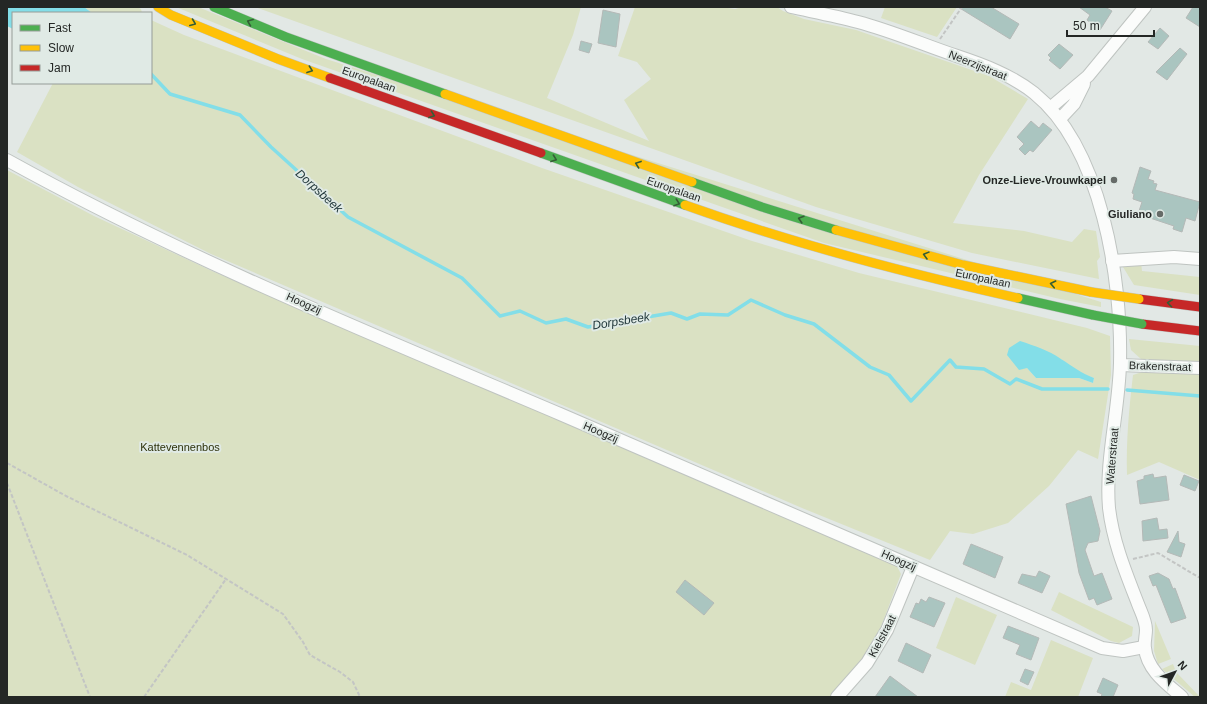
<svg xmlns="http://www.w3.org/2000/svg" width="1207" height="704" font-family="Arial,sans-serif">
<rect width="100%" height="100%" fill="#e2e8e5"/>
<!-- green -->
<g fill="#dae1c3" fill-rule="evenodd">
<path d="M84 7H137L141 9 142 13H92Z"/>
<path d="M176 7H198L326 59 1101 302V307L1060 299 824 243 302 59Z"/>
<path d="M255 7H581L573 35 547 98 649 141 624 100 651 79 637 62 618 56 635 7H721L735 9 742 7H777L783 11 804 19 856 30 989 76 1028 99 979 175 953 223 1024 231 1072 242 1084 229 1096 231 1100 257 1097 261 1099 279 972 253 816 207Z"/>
<path d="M885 7H957L937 37 881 18Z"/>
<path d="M151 20 184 35 542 168 752 241 859 273 1087 328 1110 336 1111 375 1098 459 1078 450 1049 486 1008 523 973 534 950 531 930 560 802 508 211 254 78 187 17 152 53 83H151ZM1061 359 1078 372 1094 378 1093 383 1079 378H1036L1027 368Z"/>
<path d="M7 170 94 216 212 271 897 566 901 574 879 632 862 661 830 697H7Z"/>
<path d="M1141 262 1142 271 1200 277V295L1134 285 1123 267 1125 265Z"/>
<path d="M1129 339 1200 346V363L1141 359 1131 350Z"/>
<path d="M1142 372 1200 374V480L1159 462 1127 475C1126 441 1129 409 1133 375Z"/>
<path d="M1059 592 1133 627 1132 636 1119 643 1111 641 1051 610Z"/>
<path d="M956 597 997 615 975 665 936 648Z"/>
<path d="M1155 621 1171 659 1158 664 1154 651Z"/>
<path d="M1051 640 1093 658 1078 697H1005L1011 682 1031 690Z"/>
<path d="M1173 664 1176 672 1200 697H1195L1162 669Z"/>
</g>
<!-- water -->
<g fill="#83dee8">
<path d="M7 7H84L92 13H13V29L7 26Z"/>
<path d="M1020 341C1035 346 1048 350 1061 359 1072 366 1081 373 1094 378L1093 383 1079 378H1036L1027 368 1019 370 1007 355 1009 348Z"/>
</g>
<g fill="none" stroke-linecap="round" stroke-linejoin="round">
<!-- stream -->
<g stroke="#83dee8" stroke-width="3.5">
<path d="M151 74 170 94 240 115 271 147 348 217 462 278 500 316 520 311 546 323 566 319 588 327 671 313 687 319 700 314 728 315 751 300 785 315 814 324 870 367 889 375 911 401 950 360 956 367 984 369 1010 384 1016 379 1042 389H1108"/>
<path d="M1127 390 1200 396"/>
</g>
</g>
<!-- building -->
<g fill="#aac5c0" stroke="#b4b9b7">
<path d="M958 7H991L1019 24 1010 39Z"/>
<path d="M1079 7H1105L1112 11 1100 30 1087 20 1090 15Z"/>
<path d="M1193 7H1200V27L1186 18Z"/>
<path d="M603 10 620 14 616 47 598 43Z"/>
<path d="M1160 28 1169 36 1158 49 1148 42Z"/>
<path d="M581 41 592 44 589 53 579 50Z"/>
<path d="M1059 44 1073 55 1060 69 1049 60 1051 58 1048 55Z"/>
<path d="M1180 48 1187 54 1167 80 1156 72Z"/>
<path d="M1031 121 1039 128 1043 123 1052 130 1033 152 1030 150 1025 155 1019 149 1024 144 1017 137Z"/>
<path d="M1140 167 1151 171 1148 179 1154 181 1153 183 1157 184 1155 190 1200 202 1195 221 1186 218 1182 232 1173 229 1174 226 1138 214 1142 202 1133 199 1134 194 1132 193Z"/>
<path d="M1153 474 1154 478 1166 476 1169 500 1140 504 1137 481 1144 479V476Z"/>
<path d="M1184 475 1199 481 1195 491 1180 485Z"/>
<path d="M1091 496 1100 531 1098 541 1088 543 1085 550 1094 576 1102 573 1112 599 1097 605 1094 598 1089 600 1079 573 1066 504Z"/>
<path d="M1157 518 1159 530 1167 529 1168 538 1143 541 1142 521Z"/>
<path d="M1178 531 1179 542 1185 544 1181 557 1167 552Z"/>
<path d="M971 544 1003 557 995 578 963 564Z"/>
<path d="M1039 571 1050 576 1042 593 1018 583 1022 574 1036 577Z"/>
<path d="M1158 573 1169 579 1173 589 1175 588 1186 618 1171 623 1156 585 1153 586 1149 576Z"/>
<path d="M685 580 714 603 704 615 676 592Z"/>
<path d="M929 597 945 603 934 627 910 617 916 603 919 604 921 599 926 602Z"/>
<path d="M1008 626 1039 638 1031 660 1016 654 1020 645 1003 638Z"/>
<path d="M906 643 931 655 923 673 898 661Z"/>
<path d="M1025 669 1034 672 1028 685 1020 681Z"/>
<path d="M890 676 918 697H875Z"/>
<path d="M1103 678 1118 685 1113 697H1101L1102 694 1097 692Z"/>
</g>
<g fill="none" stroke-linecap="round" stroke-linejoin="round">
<defs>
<g id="street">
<path d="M791 7C814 12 836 16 858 22 892 31 924 45 957 56 984 65 1011 75 1034 93 1102 148 1122 280 1120 363 1119 411 1105 460 1109 508 1113 542 1126 573 1138 604 1141 612 1146 621 1146 630 1146 636 1144 642 1145 648 1147 670 1167 684 1182 697"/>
<path d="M1050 108 1088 76 1145 7"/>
<path d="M1060 119 1074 104 1084 84"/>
<path d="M7 160C184 258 374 335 560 414 741 492 921 570 1102 648L1123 651 1144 647"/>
<path d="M1112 261 1174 257 1200 259"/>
<path d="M1120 365 1200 368"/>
<path d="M837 697 867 663 887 630 913 567"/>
</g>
<g id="fast">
<path d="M214 7 286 37 445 94"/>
<path d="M541 153 685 205"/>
<path d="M692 182 762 207 836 230"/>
<path d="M1018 298 1093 315"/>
</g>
<g id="slow">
<path d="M158 7 171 15 278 59 330 78"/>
<path d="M445 94 692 182"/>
<path d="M685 205C794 244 905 273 1018 298"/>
<path d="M836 230 963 265 1091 292"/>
</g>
<g id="jam">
<path d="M330 78 541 153"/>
<path d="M1139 299 1200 307"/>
<path d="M1142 324 1200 331"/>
</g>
</defs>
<!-- street casing -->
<use href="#street" stroke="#bfc4c1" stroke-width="14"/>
<!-- fast casing -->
<use href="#fast" stroke="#bfc4c1" stroke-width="10"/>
<!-- slow casing -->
<use href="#slow" stroke="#bfc4c1" stroke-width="10"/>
<!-- jam casing -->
<use href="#jam" stroke="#bfc4c1" stroke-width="10"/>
<!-- path -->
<g stroke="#c3c5c4" stroke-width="2" stroke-dasharray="4 2" stroke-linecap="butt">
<path d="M940 39 962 7"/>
<path d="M7 463 66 496 187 555 283 614 303 642 310 655 340 672 353 682 360 697"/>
<path d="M7 483 90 697"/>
<path d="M1133 559 1158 553 1200 578"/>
<path d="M144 697 226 579"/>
</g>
<!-- street -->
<use href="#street" stroke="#fbfcfb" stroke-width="12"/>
<!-- fast -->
<use href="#fast" stroke="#4caf50" stroke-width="9"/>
<!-- slow -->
<use href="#slow" stroke="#ffc107" stroke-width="9"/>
<!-- jam -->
<use href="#jam" stroke="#c62828" stroke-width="9"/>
<defs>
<path id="fast-bridge" d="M1093 315 1142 324"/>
<path id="slow-bridge" d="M1091 292 1139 299"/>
</defs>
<!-- fast-bridge casing -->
<use href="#fast-bridge" stroke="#bfc4c1" stroke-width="10" stroke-linecap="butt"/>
<!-- slow-bridge casing -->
<use href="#slow-bridge" stroke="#bfc4c1" stroke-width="10" stroke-linecap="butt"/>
<!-- fast-bridge -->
<use href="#fast-bridge" stroke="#4caf50" stroke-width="9"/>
<!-- slow-bridge -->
<use href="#slow-bridge" stroke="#ffc107" stroke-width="9"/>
</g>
<!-- one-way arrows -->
<defs><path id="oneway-chevron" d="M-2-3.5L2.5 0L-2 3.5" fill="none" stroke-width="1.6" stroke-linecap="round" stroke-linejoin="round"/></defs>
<g stroke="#345d36">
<use href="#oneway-chevron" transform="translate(250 22) rotate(-158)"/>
<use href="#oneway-chevron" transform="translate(193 23) rotate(22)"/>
<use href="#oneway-chevron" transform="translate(310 70) rotate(20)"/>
<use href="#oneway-chevron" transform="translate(432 115) rotate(20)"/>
<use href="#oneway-chevron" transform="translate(554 159) rotate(20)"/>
<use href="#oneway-chevron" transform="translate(638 164) rotate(-160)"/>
<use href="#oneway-chevron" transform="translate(677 203) rotate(19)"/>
<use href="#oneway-chevron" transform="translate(801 219) rotate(-163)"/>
<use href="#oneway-chevron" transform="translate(926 255) rotate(-165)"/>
<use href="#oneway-chevron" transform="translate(1053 284) rotate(-168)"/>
<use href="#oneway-chevron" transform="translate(1170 303) rotate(-172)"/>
</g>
<!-- markers -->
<g fill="#666b68" stroke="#e0eae5" stroke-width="1.5">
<circle cx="1114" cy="180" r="4"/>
<circle cx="1160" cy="214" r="4"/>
</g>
<g text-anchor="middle" stroke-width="4" stroke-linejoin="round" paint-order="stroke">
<!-- street labels -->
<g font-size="11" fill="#242725" stroke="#e0eae5">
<text transform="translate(978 65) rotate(22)" y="4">Neerzijstraat</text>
<text transform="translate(369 79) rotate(20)" y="4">Europalaan</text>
<text transform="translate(674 189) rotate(19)" y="4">Europalaan</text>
<text transform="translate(983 278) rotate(12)" y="4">Europalaan</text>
<text transform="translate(304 303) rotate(24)" y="4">Hoogzij</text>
<text transform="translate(1160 366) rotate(2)" y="4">Brakenstraat</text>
<text transform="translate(601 432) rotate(23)" y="4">Hoogzij</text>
<text transform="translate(1112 456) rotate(-85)" y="4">Waterstraat</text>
<text transform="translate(899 560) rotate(24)" y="4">Hoogzij</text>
<text transform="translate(882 636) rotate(-62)" y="4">Kielstraat</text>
</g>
<!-- poi labels -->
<g font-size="11" font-weight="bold" fill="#242725" stroke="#e0eae5" text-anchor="end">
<text x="1106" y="184">Onze-Lieve-Vrouwkapel</text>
<text x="1152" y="218">Giuliano</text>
</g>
<!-- park labels -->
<g font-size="11" fill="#2d320c" stroke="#e0eae5">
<text x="180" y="451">Kattevennenbos</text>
</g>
<!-- water labels -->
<g font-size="12" font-style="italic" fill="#22383b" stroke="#e0eae5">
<text transform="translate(319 191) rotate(42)" y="4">Dorpsbeek</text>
<text transform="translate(621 321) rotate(-9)" y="4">Dorpsbeek</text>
</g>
</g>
<!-- border -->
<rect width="1207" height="704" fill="none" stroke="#242725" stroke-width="16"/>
<!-- legend -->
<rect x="12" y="12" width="140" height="72" fill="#e0eae5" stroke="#959c98"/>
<rect x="20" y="25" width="20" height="6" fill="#4caf50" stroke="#959c98"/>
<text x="48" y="32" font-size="12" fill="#242725">Fast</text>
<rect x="20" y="45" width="20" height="6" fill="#ffc107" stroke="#959c98"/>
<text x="48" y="52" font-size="12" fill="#242725">Slow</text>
<rect x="20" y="65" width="20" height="6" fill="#c62828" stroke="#959c98"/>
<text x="48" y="72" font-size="12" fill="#242725">Jam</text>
<!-- north arrow -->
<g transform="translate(1175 672) rotate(49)" stroke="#e0eae5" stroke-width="3" paint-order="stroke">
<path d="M0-3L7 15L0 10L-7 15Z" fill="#242725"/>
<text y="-6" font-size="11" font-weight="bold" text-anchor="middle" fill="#242725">N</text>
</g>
<!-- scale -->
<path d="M1067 30v6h87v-6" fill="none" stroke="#242725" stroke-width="2"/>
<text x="1073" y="30" font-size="12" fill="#242725" stroke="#e0eae5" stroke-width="3" paint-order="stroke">50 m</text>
</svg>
